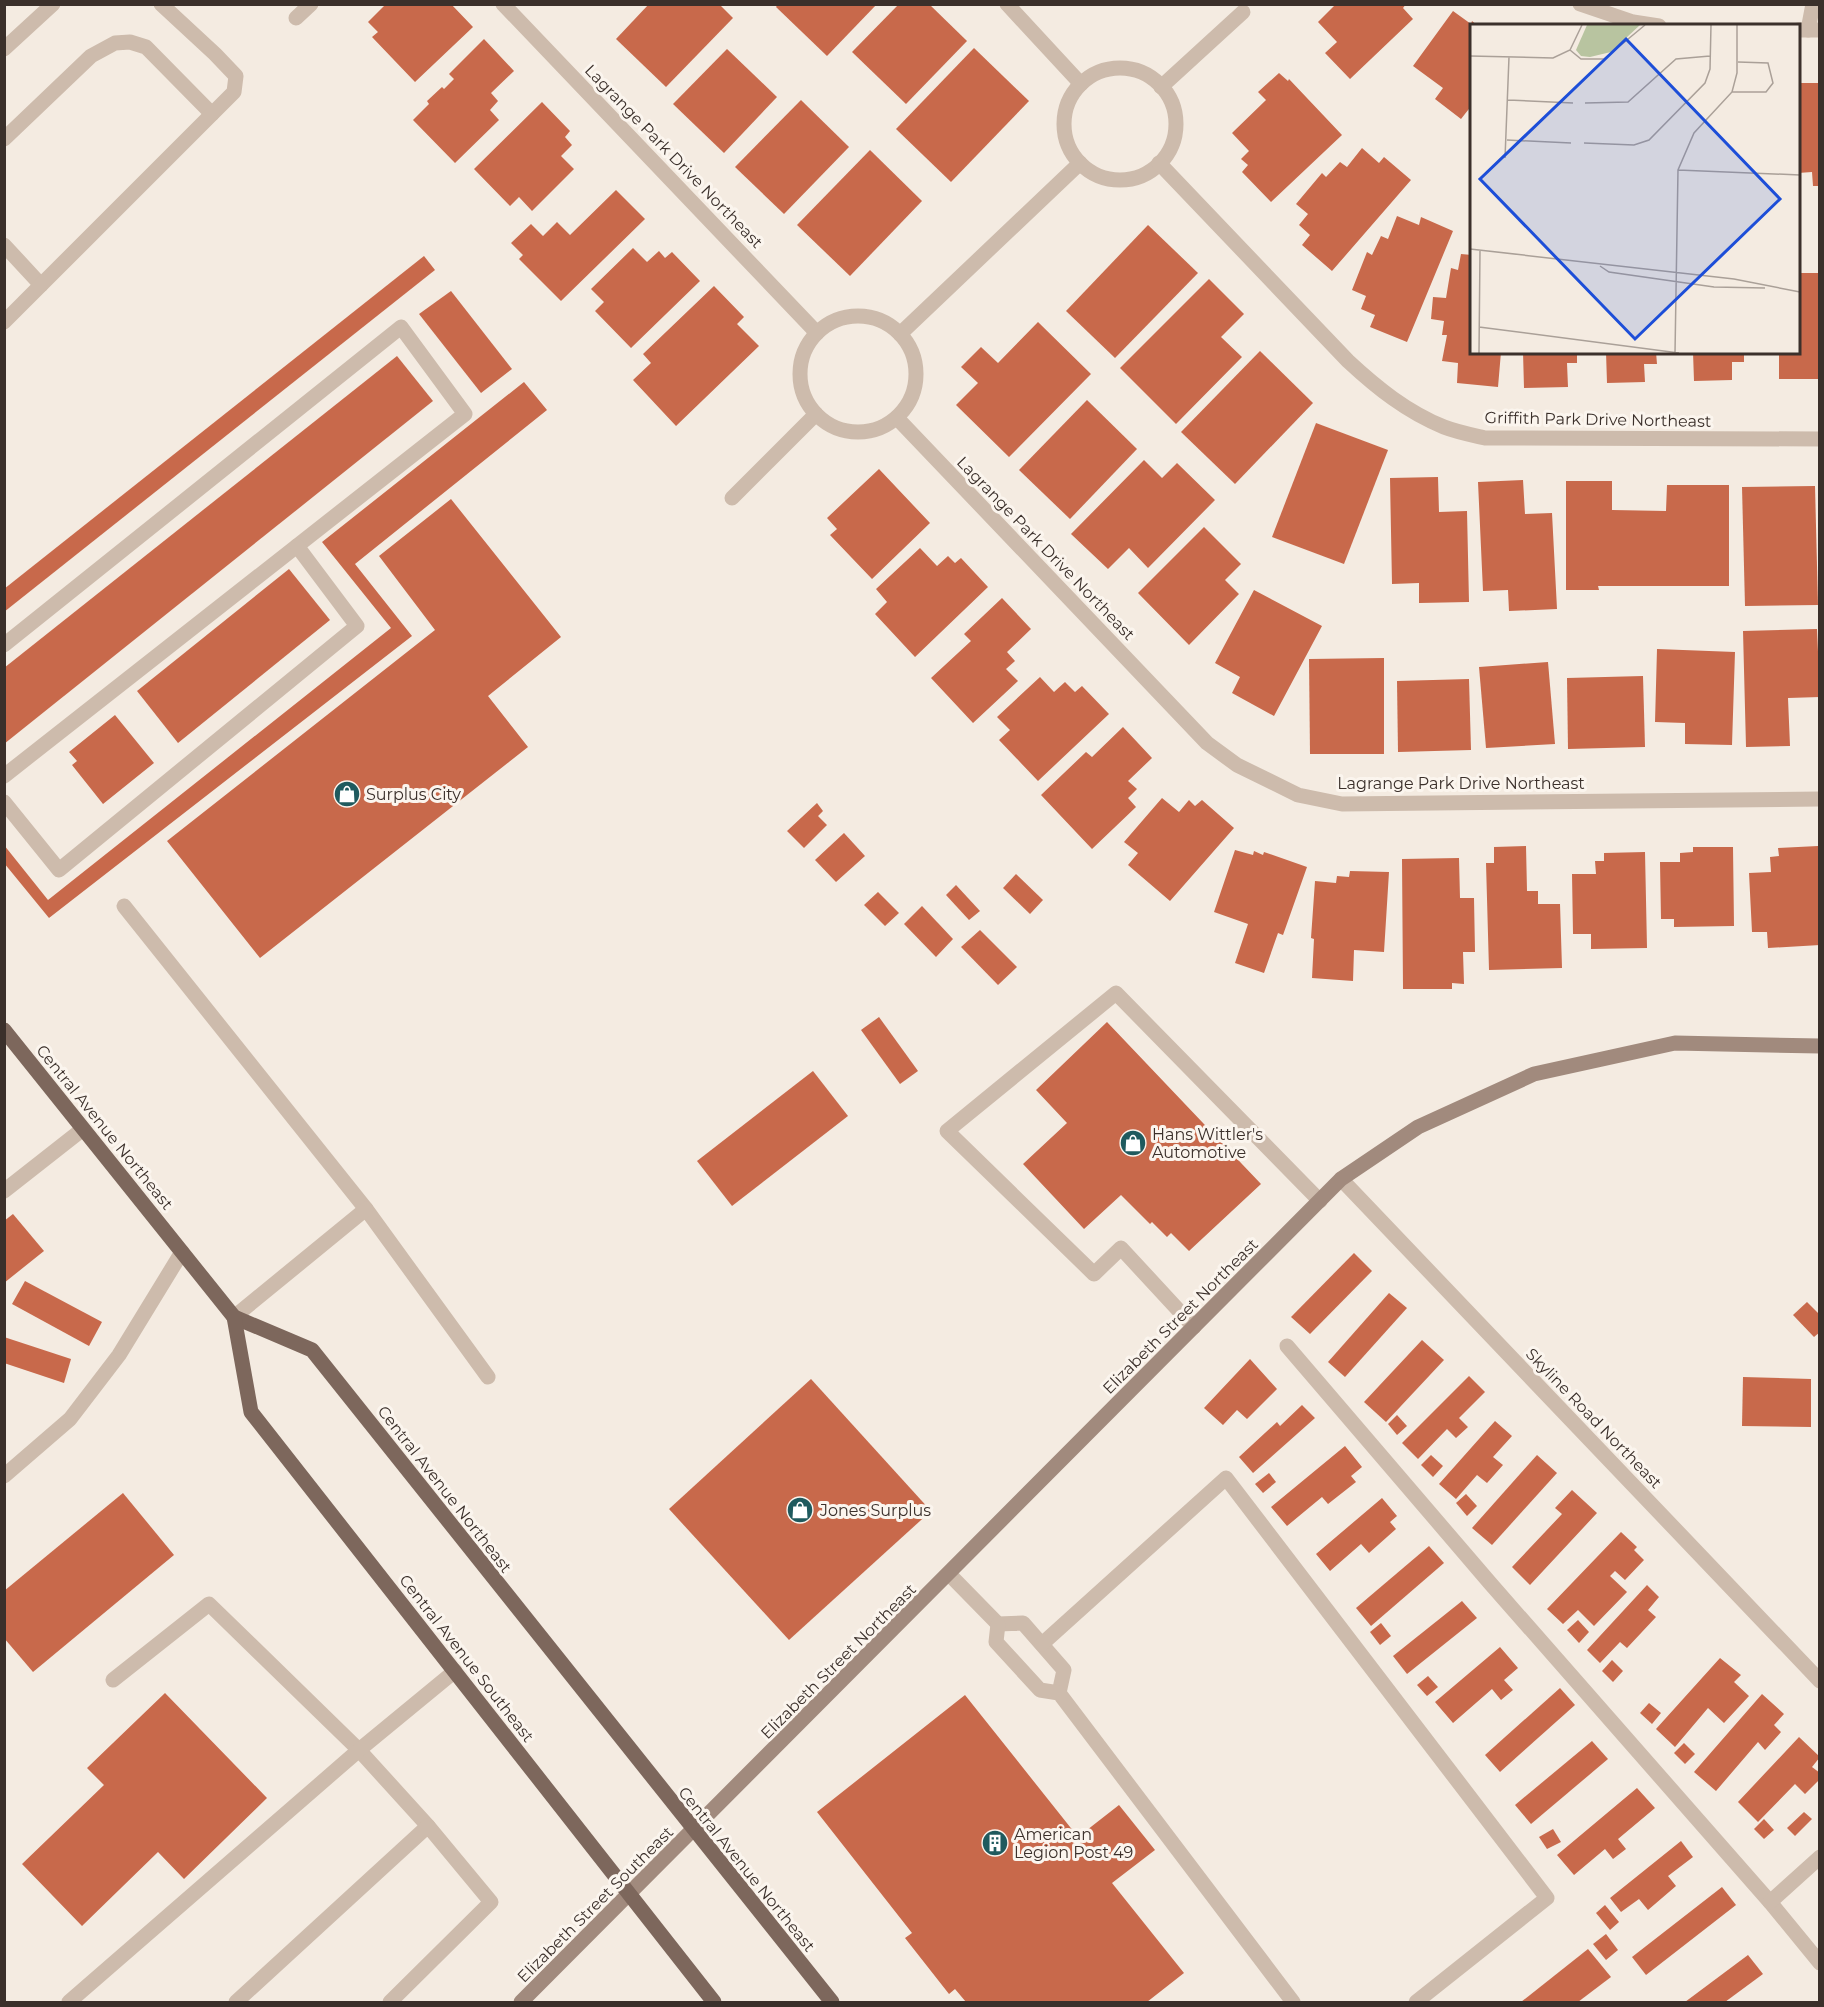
<svg xmlns="http://www.w3.org/2000/svg" width="1824" height="2007" font-family="Montserrat,sans-serif">
<rect width="100%" height="100%" fill="#f4ebe1"/>
<!-- building -->
<g fill="#c8694b">
<path d="M386 4H451L473 27 415 82 372 37 378 32 368 22Z"/>
<path d="M649 4H719L733 18 666 87 616 39Z"/>
<path d="M778 4H877L827 56 776 7Z"/>
<path d="M899 4H929L967 41 906 104 852 52Z"/>
<path d="M1336 4H1406L1403 8 1413 19 1350 79 1325 53 1337 42 1318 22Z"/>
<path d="M1453 11 1471 24 1472 21 1478 26H1472V105L1461 119 1435 99 1443 88 1413 66Z"/>
<path d="M484 39 514 71 491 93 498 101 490 110 499 120 455 163 413 120 429 104 427 101 442 87 444 89 454 79 449 74Z"/>
<path d="M974 48 1029 101 951 182 896 129Z"/>
<path d="M727 49 777 97 724 153 673 104Z"/>
<path d="M1279 73 1288 81 1289 79 1342 135 1271 202 1242 172 1248 165 1241 159 1249 151 1232 133 1266 100 1258 92Z"/>
<path d="M1798 83H1819L1820 186H1813L1812 172 1798 173Z"/>
<path d="M801 100 849 147 784 214 735 167Z"/>
<path d="M542 102 570 131 565 137 572 145 561 156 574 169 532 211 519 197 510 206 474 169Z"/>
<path d="M1362 148 1379 163 1384 157 1411 180 1332 271 1302 245 1310 235 1299 225 1308 214 1296 204 1322 173 1326 177 1340 162 1347 167Z"/>
<path d="M870 150 922 201 850 276 797 225Z"/>
<path d="M616 190 645 219 561 301 519 259 523 255 511 243 531 224 543 236 557 222 570 235Z"/>
<path d="M1397 216 1419 225 1421 217 1453 231 1407 342 1370 327 1375 315 1361 309 1366 296 1352 290 1367 252 1372 255 1381 236 1388 239Z"/>
<path d="M1148 225 1198 273 1115 358 1066 311Z"/>
<path d="M633 248 647 262 659 251 665 258 672 252 700 281 631 348 595 311 604 302 591 289Z"/>
<path d="M1461 254 1472 255V352H1501L1498 387 1457 383 1458 363 1442 361 1447 335H1442L1444 321 1431 319 1433 297 1446 298 1451 268 1458 270Z"/>
<path d="M424 256 435 270 4 612V589Z"/>
<path d="M1798 273H1820V379H1779V352H1798Z"/>
<path d="M1209 279 1244 314 1221 337 1242 357 1176 424 1120 368Z"/>
<path d="M714 286 744 317 737 324 759 346 676 426 633 380 651 363 643 354Z"/>
<path d="M451 291 512 369 481 393 419 314Z"/>
<path d="M1038 322 1091 374 1009 457 956 405 978 383 961 367 981 347 998 363Z"/>
<path d="M1260 351 1313 403 1235 484 1181 432Z"/>
<path d="M1523 352H1577V363H1567L1568 387 1524 388Z"/>
<path d="M1606 352H1656L1657 364H1644L1645 382 1607 383Z"/>
<path d="M1693 352H1744V362H1732V380L1694 381Z"/>
<path d="M397 356 433 401 4 744V668Z"/>
<path d="M524 382 547 410 355 564 412 636 49 918 4 863V845L48 900 391 628 322 542Z"/>
<path d="M1087 400 1137 449 1070 519 1019 470Z"/>
<path d="M1316 423 1388 450 1344 564 1272 537Z"/>
<path d="M1144 460 1162 478 1177 463 1215 500 1148 568 1129 548 1108 569 1071 534Z"/>
<path d="M879 469 930 523 872 579 830 535 837 529 827 518Z"/>
<path d="M1438 477 1439 512 1467 511 1469 602 1419 603V583L1392 584 1390 478Z"/>
<path d="M1523 480 1525 514 1552 513 1557 609 1509 611 1508 590 1483 591 1478 482Z"/>
<path d="M1566 481H1612V510L1666 511 1667 485H1729V586H1598L1599 590H1566Z"/>
<path d="M1815 486 1818 605 1745 606 1742 487Z"/>
<path d="M451 499 561 637 488 696 528 747 260 958 167 841 435 630 379 556Z"/>
<path d="M1204 527 1241 564 1225 580 1239 594 1189 645 1138 593Z"/>
<path d="M920 548 937 566 948 556 955 563 961 558 988 587 915 657 875 614 887 602 876 589Z"/>
<path d="M289 569 330 620 178 743 137 691Z"/>
<path d="M1254 590 1322 626 1274 716 1232 693 1240 677 1215 663Z"/>
<path d="M1002 598 1031 629 1007 652 1015 661 1006 669 1018 681 973 723 931 678 971 641 964 634Z"/>
<path d="M1817 629 1820 697 1788 698 1790 746 1746 747 1743 631Z"/>
<path d="M1657 649 1735 652 1732 745 1685 744V723L1655 722Z"/>
<path d="M1384 658V754H1310L1309 659Z"/>
<path d="M1548 662 1555 744 1486 748 1479 667Z"/>
<path d="M1643 676 1645 747 1568 749 1567 678Z"/>
<path d="M1040 677 1054 692 1065 682 1075 692 1082 686 1109 714 1038 781 999 740 1010 730 997 717Z"/>
<path d="M1469 679 1471 750 1398 752 1397 681Z"/>
<path d="M115 715 154 763 103 804 72 765 77 761 69 752Z"/>
<path d="M1123 727 1152 758 1128 781 1137 789 1128 798 1136 807 1092 849 1041 795 1086 752 1092 757Z"/>
<path d="M1162 798 1179 812 1189 800 1195 806 1202 800 1234 828 1170 901 1128 865 1138 853 1124 842Z"/>
<path d="M817 803 823 811 818 816 827 825 804 848 787 831Z"/>
<path d="M844 833 865 856 836 882 815 860Z"/>
<path d="M1526 846 1527 891H1538V904H1560L1562 968 1489 970 1486 863H1494V847Z"/>
<path d="M1818 846 1820 945 1768 948 1767 932H1752L1749 873 1771 872 1770 857 1779 856 1778 848Z"/>
<path d="M1693 847H1733L1734 926 1674 927V919H1661L1660 862H1680V853L1693 852Z"/>
<path d="M1235 850 1253 855 1254 851 1263 855 1264 852 1307 867 1283 935 1278 933 1264 973 1235 963 1248 924 1214 912Z"/>
<path d="M1645 852 1647 948 1591 949V934H1573L1572 874H1596L1595 861H1604V853Z"/>
<path d="M1459 858 1460 898H1474L1475 952H1463L1464 984 1452 983V989H1403L1402 859Z"/>
<path d="M1350 871 1389 872 1384 952 1354 950 1353 981 1312 978 1314 939 1311 938 1315 881 1336 883 1337 876 1349 877Z"/>
<path d="M1016 874 1043 900 1030 914 1003 888Z"/>
<path d="M956 885 980 911 969 920 946 895Z"/>
<path d="M878 892 899 913 885 926 864 905Z"/>
<path d="M922 906 953 939 936 957 904 924Z"/>
<path d="M980 930 1017 967 998 985 961 947Z"/>
<path d="M879 1017 918 1071 900 1084 861 1030Z"/>
<path d="M1107 1022 1261 1184 1189 1251 1171 1233 1167 1237 1152 1222 1150 1224 1121 1195 1084 1229 1023 1164 1067 1123 1036 1090Z"/>
<path d="M813 1071 848 1116 732 1206 697 1161Z"/>
<path d="M13 1214 44 1251 4 1283V1221Z"/>
<path d="M1354 1253 1372 1271 1310 1334 1291 1317Z"/>
<path d="M25 1281 102 1322 89 1346 12 1304Z"/>
<path d="M1389 1293 1407 1308 1345 1377 1328 1362Z"/>
<path d="M1807 1302 1820 1315V1332L1814 1337 1793 1315Z"/>
<path d="M4 1337 71 1359 64 1383 4 1363Z"/>
<path d="M1422 1340 1444 1360 1386 1422 1364 1402Z"/>
<path d="M1250 1359 1277 1389 1247 1419 1237 1410 1223 1425 1204 1408Z"/>
<path d="M1469 1376 1485 1392 1459 1418 1468 1427 1456 1438 1447 1429 1418 1459 1402 1443Z"/>
<path d="M1743 1377 1811 1379V1427L1742 1426Z"/>
<path d="M811 1379 931 1511 789 1640 669 1509Z"/>
<path d="M1302 1405 1315 1418 1253 1473 1239 1457 1277 1422 1280 1426Z"/>
<path d="M1397 1415 1407 1426 1397 1435 1388 1424Z"/>
<path d="M1495 1421 1512 1436 1493 1457 1503 1465 1487 1483 1477 1475 1456 1499 1439 1484Z"/>
<path d="M1345 1446 1362 1467 1351 1476 1356 1482 1328 1504 1322 1497 1287 1526 1271 1507Z"/>
<path d="M1431 1455 1443 1466 1433 1477 1421 1465Z"/>
<path d="M1537 1455 1557 1473 1492 1545 1472 1528Z"/>
<path d="M1269 1473 1276 1482 1263 1493 1255 1484Z"/>
<path d="M1572 1490 1597 1513 1530 1585 1512 1567 1562 1514 1555 1508Z"/>
<path d="M123 1493 174 1555 33 1672 4 1638V1591Z"/>
<path d="M1466 1494 1477 1506 1467 1516 1456 1503Z"/>
<path d="M1382 1498 1397 1516 1390 1522 1396 1529 1369 1553 1361 1544 1330 1571 1316 1554Z"/>
<path d="M1621 1532 1637 1547 1634 1550 1644 1560 1625 1580 1615 1571 1610 1576 1627 1592 1594 1626 1578 1610 1563 1624 1547 1609Z"/>
<path d="M1429 1546 1444 1563 1371 1626 1356 1608Z"/>
<path d="M1647 1585 1659 1597 1648 1610 1656 1617 1627 1648 1620 1642 1600 1663 1587 1650Z"/>
<path d="M1462 1601 1477 1618 1407 1674 1393 1656Z"/>
<path d="M1578 1620 1589 1632 1579 1643 1567 1630Z"/>
<path d="M1381 1623 1391 1636 1380 1645 1370 1632Z"/>
<path d="M1500 1647 1518 1668 1504 1680 1513 1690 1501 1700 1492 1689 1453 1723 1435 1702Z"/>
<path d="M1720 1658 1741 1675 1734 1682 1749 1696 1724 1723 1708 1708 1675 1747 1656 1729Z"/>
<path d="M1612 1660 1623 1671 1613 1682 1602 1671Z"/>
<path d="M1428 1676 1438 1687 1427 1696 1417 1685Z"/>
<path d="M1560 1688 1575 1705 1500 1772 1485 1755Z"/>
<path d="M165 1693 267 1798 184 1879 158 1852 82 1926 22 1864 104 1785 87 1768Z"/>
<path d="M1762 1694 1784 1714 1774 1725 1781 1732 1765 1750 1758 1742 1716 1791 1694 1772Z"/>
<path d="M965 1695 1078 1837 1119 1805 1155 1850 1112 1883 1184 1973 1147 2002H966L955 1989 949 1994 905 1938 912 1933 817 1812Z"/>
<path d="M1649 1703 1661 1713 1652 1724 1640 1713Z"/>
<path d="M1799 1737 1820 1757 1812 1767 1820 1773V1779L1805 1794 1795 1784 1758 1822 1738 1802Z"/>
<path d="M1592 1741 1608 1759 1531 1824 1515 1805Z"/>
<path d="M1684 1743 1695 1754 1685 1764 1674 1753Z"/>
<path d="M1637 1788 1655 1808 1618 1839 1626 1849 1613 1859 1605 1849 1574 1875 1557 1855Z"/>
<path d="M1804 1812 1812 1819 1795 1836 1787 1828Z"/>
<path d="M1764 1819 1774 1830 1764 1839 1754 1829Z"/>
<path d="M1553 1829 1561 1842 1547 1849 1539 1837Z"/>
<path d="M1681 1841 1693 1857 1668 1876 1676 1886 1648 1910 1639 1899 1621 1912 1610 1898Z"/>
<path d="M1722 1887 1736 1905 1646 1975 1632 1957Z"/>
<path d="M1605 1905 1619 1922 1610 1930 1596 1913Z"/>
<path d="M1606 1934 1618 1950 1606 1960 1593 1944Z"/>
<path d="M1588 1949 1611 1977 1578 2002H1521Z"/>
<path d="M1748 1955 1763 1974 1725 2002H1685Z"/>
</g>
<g fill="none" stroke-linecap="round" stroke-linejoin="round">
<!-- lane -->
<g stroke="#cdbbac" stroke-width="15">
<path d="M1808 30 1813 4"/>
<path d="M4 49 53 4"/>
<path d="M1161 87 1243 12"/>
<path d="M4 139 91 56 115 43 130 42 146 47 212 114"/>
<path d="M4 245 41 285"/>
<path d="M4 322 234 92 236 76 215 54 161 4"/>
<path d="M900 334 1080 163"/>
<path d="M732 498 816 414"/>
<path d="M4 645 401 327 465 414 4 776"/>
<path d="M4 802 59 870 357 626 297 546"/>
<path d="M124 906 366 1209 488 1377"/>
<path d="M4 1191 83 1129"/>
<path d="M234 1317 366 1209"/>
<path d="M1194 1327 1121 1248 1094 1274 947 1131 1116 993 1320 1201"/>
<path d="M1287 1346 1490 1583 1770 1902 1820 1963"/>
<path d="M4 1476 70 1419 119 1355 182 1252"/>
<path d="M949 1574 998 1624 1023 1623 1064 1670 1059 1693"/>
<path d="M998 1624 996 1642 1040 1690 1059 1693 1293 2002"/>
<path d="M1042 1644 1226 1478 1547 1898 1416 2002"/>
<path d="M113 1680 209 1604 359 1750 428 1826"/>
<path d="M1770 1902 1820 1857"/>
<path d="M69 2002 359 1750 455 1671"/>
<path d="M236 2002 428 1826 491 1902 390 2002"/>
</g>
<!-- street -->
<g stroke="#cdbbac" stroke-width="15">
<path d="M503 4 817 333"/>
<path d="M1007 4 1081 84"/>
<path d="M1580 4 1633 22 1659 26"/>
<path d="M296 18 311 4"/>
<path d="M1798 30H1820"/>
<circle cx="1120" cy="124" r="56"/>
<path d="M1159 163 1348 361C1377 388 1407 412 1444 427 1457 432 1472 435 1485 438L1820 439"/>
<circle cx="858" cy="374" r="58"/>
<path d="M897 418 1207 743 1237 765 1298 795 1342 804 1820 799"/>
<path d="M1341 1179 1820 1681"/>
</g>
<!-- secondary -->
<path stroke="#a18a7d" stroke-width="15" d="M521 2002 1341 1179 1418 1127 1534 1074 1675 1043 1820 1046"/>
<!-- primary -->
<g stroke="#7d675c" stroke-width="15">
<path d="M4 1030 234 1317 312 1350 832 2002"/>
<path d="M234 1317 251 1412 714 2002"/>
</g>
</g>
<!-- icons -->
<defs>
<symbol id="shop-disc" viewBox="-11 -11 22 22"><circle r="9.5" fill="#1f5a5e" stroke="#fbf5ee"/><path d="M-5-2.5h2.3a2.7 3.5 0 0 1 5.4 0H5L5.5 6h-11ZM-1.5-2.5h3a1.5 2.3 0 0 0-3 0Z" fill="#fff"/></symbol>
<symbol id="building-disc" viewBox="-11 -11 22 22"><circle r="9.5" fill="#1f5a5e" stroke="#fbf5ee"/><path d="M-4-6H4V6H1V3H-1V6H-4ZM-2.5-4.3h1.7v1.8h-1.7ZM.8-4.3h1.7v1.8H.8ZM-2.5-1h1.7V.8h-1.7ZM.8-1h1.7V.8H.8Z" fill="#fff"/></symbol>
</defs>
<g fill-rule="evenodd">
<use href="#shop-disc" x="332" y="779" width="30" height="30"/>
<use href="#shop-disc" x="1118" y="1128" width="30" height="30"/>
<use href="#shop-disc" x="785" y="1495" width="30" height="30"/>
<use href="#building-disc" x="980" y="1828" width="30" height="30"/>
</g>
<g text-anchor="middle" stroke-width="6" stroke-linejoin="round" paint-order="stroke">
<!-- street labels -->
<g font-size="16" fill="#3b302b" stroke="#fbf5ee">
<text transform="translate(674 156) rotate(46)" y="6">Lagrange Park Drive Northeast</text>
<text transform="translate(1598 419) rotate(1)" y="6">Griffith Park Drive Northeast</text>
<text transform="translate(1046 548) rotate(46)" y="6">Lagrange Park Drive Northeast</text>
<text x="1461" y="789">Lagrange Park Drive Northeast</text>
<text transform="translate(105 1127) rotate(51)" y="6">Central Avenue Northeast</text>
<text transform="translate(1180 1316) rotate(-45)" y="6">Elizabeth Street Northeast</text>
<text transform="translate(1594 1418) rotate(46)" y="6">Skyline Road Northeast</text>
<text transform="translate(445 1489) rotate(52)" y="6">Central Avenue Northeast</text>
<text transform="translate(467 1658) rotate(52)" y="6">Central Avenue Southeast</text>
<text transform="translate(838 1661) rotate(-45)" y="6">Elizabeth Street Northeast</text>
<text transform="translate(747 1869) rotate(51)" y="6">Central Avenue Northeast</text>
<text transform="translate(595 1904) rotate(-45)" y="6">Elizabeth Street Southeast</text>
</g>
<!-- poi labels -->
<g font-size="16" fill="#3b302b" stroke="#fbf5ee" text-anchor="start">
<text x="366" y="800">Surplus City</text>
<text x="1152" y="1140">Hans Wittler's<tspan x="1152" dy="18">Automotive</tspan></text>
<text x="820" y="1516">Jones Surplus</text>
<text x="1014" y="1840">American<tspan x="1014" dy="18">Legion Post 49</tspan></text>
</g>
</g>
<!-- overview -->
<g transform="translate(1470 24)">
<rect width="330" height="330" fill="#f4ebe1"/>
<path d="M117 1H170L141 28 120 33 111 32 106 26Z" fill="#b8c4a0"/>
<path fill="none" stroke="#aaa098" stroke-width="1.5" d="M100 26 111 35H134L175 1M0 32 83 34 100 26 112 1M262 68H296L303 59 298 39 268 38M38 76 103 79M115 79 158 78 206 35 240 32M37 116 101 119M114 119 164 121 179 116 235 59 240 45 241 1M35 134 39 33M208 146 330 151M0 225 264 255 330 268M130 242 139 248 244 263 295 264M9 303 209 329M9 329 10 226M205 329 208 146 224 109 262 68 267 49V1"/>
<path fill="#1d4ed8" fill-opacity="0.15" stroke="#1d4ed8" stroke-width="3" d="M156 15 310 175 165 315 10 155Z"/>
<rect width="330" height="330" fill="none" stroke="#3b302b" stroke-width="3"/>
</g>
<!-- border -->
<rect width="1824" height="2007" fill="none" stroke="#3b302b" stroke-width="12"/>
</svg>
